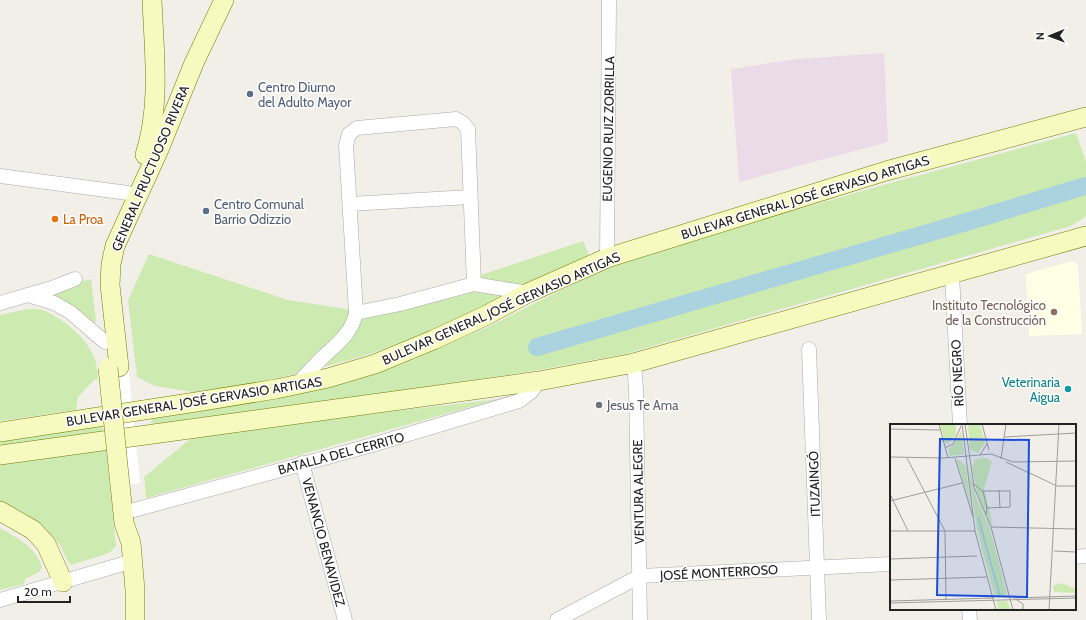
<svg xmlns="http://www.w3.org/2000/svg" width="1086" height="620" font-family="Cabin,sans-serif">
<rect width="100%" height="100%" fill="#f2efe9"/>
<!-- industrial -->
<path fill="#ebdbe8" d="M884 53 888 142 739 182 731 69 798 59Z"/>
<!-- education -->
<path fill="#ffffe5" d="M1072 261 1078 265 1082 334 1029 336 1026 274Z"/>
<!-- grass -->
<g fill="#cdebb0">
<path d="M1076 133 1086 162V214L1085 217 1071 226 625 354 533 371 152 427 151 417 283 397 343 383 402 364 490 326 537 302 601 271 681 243 883 185Z"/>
<path d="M583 241 589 255 427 333 370 354 313 370 255 383 193 392 155 386 137 377 128 300 149 254 288 300 346 309 363 308 460 282Z"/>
<path d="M91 279 96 320 95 323 93 324 50 296 83 281Z"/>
<path d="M27 309C32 309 38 309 43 310 62 318 85 336 93 355 97 363 97 371 98 379L94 380 78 397 76 410 0 421V315Z"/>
<path d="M499 399 146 498 144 477 190 439 294 423Z"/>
<path d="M102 423 103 432 0 447V440Z"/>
<path d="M106 448 116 546 109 553 71 565C65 559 64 550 58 543 43 523 23 511 0 501V464Z"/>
<path d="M0 528C17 538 36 547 42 567L39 572 25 579 24 584 0 590Z"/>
</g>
<!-- pier -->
<path fill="#fff" d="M128 366 140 483 110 486 98 369Z"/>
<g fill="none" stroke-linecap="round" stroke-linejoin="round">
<!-- canal -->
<path stroke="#aad3df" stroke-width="18" d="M537 347 973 220 1085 186"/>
<defs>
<g id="street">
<path d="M0 176 128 193 137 198"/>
<path d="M350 204 470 197"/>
<path d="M607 258 609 0"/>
<path d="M952 274 960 425"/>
<path d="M28 295 54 303 70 312 105 342"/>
<path d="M0 303 52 288 75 279"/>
<path d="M356 313 400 304 474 284 528 293"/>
<path d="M809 349 819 620"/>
<path d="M634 363 636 389 640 620"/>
<path d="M297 384C306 375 314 366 323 357 337 344 352 333 356 313L346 145 349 134 357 128 456 119 463 123 468 129 474 284"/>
<path d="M302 463 345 620"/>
<path d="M134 510 372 445 519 401 531 392 539 381"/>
<path d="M1075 557 1086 556"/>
<path d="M0 600 133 561"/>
<path d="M969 609 970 620"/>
<path d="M557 620 640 576 891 564"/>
</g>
<g id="secondary">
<path d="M145 155C161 105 154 52 152 0"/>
<path d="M119 367 110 285 111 264 115 246 160 147 194 63 224 0"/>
<path d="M0 432 196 402 276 389 328 378 375 364 433 340 485 316 528 293 607 258 886 171 1086 117"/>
<path d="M0 455 539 381 634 363 1086 236"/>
<path d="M120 485 124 523 131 543 135 590V620"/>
<path d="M0 511 33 530 46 544 63 582"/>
</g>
</defs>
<!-- street casing -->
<use href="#street" stroke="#a9a9a9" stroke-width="15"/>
<!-- secondary casing -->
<use href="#secondary" stroke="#707d05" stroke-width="20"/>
<!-- street -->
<use href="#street" stroke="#fff" stroke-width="14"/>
<!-- secondary -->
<use href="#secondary" stroke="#f7fabf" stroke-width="19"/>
<defs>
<path id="secondary-bridge" d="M108 368 120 485"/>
</defs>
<!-- secondary-bridge casing -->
<use href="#secondary-bridge" stroke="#707d05" stroke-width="20" stroke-linecap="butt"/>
<!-- secondary-bridge -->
<use href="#secondary-bridge" stroke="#f7fabf" stroke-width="19"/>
</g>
<!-- markers -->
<g fill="#5c6f8a" stroke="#fff" stroke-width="1.5">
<circle cx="250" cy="94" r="4"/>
<circle cx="206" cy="211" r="4"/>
</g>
<circle fill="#e8710a" stroke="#fff" stroke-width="1.5" cx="55" cy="219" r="4"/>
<circle fill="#8d6e63" stroke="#fff" stroke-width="1.5" cx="1054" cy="312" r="4"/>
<circle fill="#0f9aa8" stroke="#fff" stroke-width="1.5" cx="1068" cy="389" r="4"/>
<circle fill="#6b7280" stroke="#fff" stroke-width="1.5" cx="599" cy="405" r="4"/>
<g text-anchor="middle" stroke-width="3" stroke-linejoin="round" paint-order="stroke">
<!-- service labels -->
<g font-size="13" fill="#4e5e75" stroke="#fff" text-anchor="start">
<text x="258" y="92">Centro Diurno<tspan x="258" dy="15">del Adulto Mayor</tspan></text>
<text x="214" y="209">Centro Comunal<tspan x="214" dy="15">Barrio Odizzio</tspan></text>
</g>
<!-- street labels -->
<g font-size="13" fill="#222" stroke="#fff">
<text transform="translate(608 129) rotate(-89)" y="5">EUGENIO RUIZ ZORRILLA</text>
<text transform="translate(150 168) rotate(-67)" y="5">GENERAL FRUCTUOSO RIVERA</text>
<text transform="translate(805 197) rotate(-17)" y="5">BULEVAR GENERAL JOSÉ GERVASIO ARTIGAS</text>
<text transform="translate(501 308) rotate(-24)" y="5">BULEVAR GENERAL JOSÉ GERVASIO ARTIGAS</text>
<text transform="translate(957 373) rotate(-93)" y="5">RÍO NEGRO</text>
<text transform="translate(194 401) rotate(-9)" y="5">BULEVAR GENERAL JOSÉ GERVASIO ARTIGAS</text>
<text transform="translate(341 453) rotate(-15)" y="5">BATALLA DEL CERRITO</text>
<text transform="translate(814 484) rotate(-92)" y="5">ITUZAINGÓ</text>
<text transform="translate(638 492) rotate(-91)" y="5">VENTURA ALEGRE</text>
<text transform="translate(324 542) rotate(75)" y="5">VENANCIO BENAVIDEZ</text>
<text transform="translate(719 572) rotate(-3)" y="5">JOSÉ MONTERROSO</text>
</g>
<!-- food labels -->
<g font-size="13" fill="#c56008" stroke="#fff" text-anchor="start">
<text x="63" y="224">La Proa</text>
</g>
<!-- education labels -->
<g font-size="13" fill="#785e54" stroke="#fff" text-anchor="end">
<text x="1046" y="310">Instituto Tecnológico<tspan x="1046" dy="15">de la Construcción</tspan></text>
</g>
<!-- culture labels -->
<g font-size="13" fill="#0d838f" stroke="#fff" text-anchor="end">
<text x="1060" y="387">Veterinaria<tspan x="1060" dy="15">Aigua</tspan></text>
</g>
<!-- worship labels -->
<g font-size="13" fill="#5b616d" stroke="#fff" text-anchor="start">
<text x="607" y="410">Jesus Te Ama</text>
</g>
</g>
<!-- overview -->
<g transform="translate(890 424)">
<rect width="186" height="186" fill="#f2efe9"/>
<path d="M50 0H66V10L58 21 55 18ZM78 0H90L95 19 88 29 80 26ZM71 7 74 30 60 32 58 25 64 20ZM96 34 102 37 94 65 103 100 101 101 87 69 82 43 85 35ZM67 36H70L76 43 81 87ZM77 37 86 73 99 102 110 143 117 171 112 173 104 170 87 106ZM171 159 186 165V169L164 168 163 162ZM107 177H117L121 186H108Z" fill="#cdebb0"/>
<path fill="none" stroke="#aad3df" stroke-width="2" d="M88 93 110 172"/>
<path fill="none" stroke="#9f9d99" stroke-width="1" d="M49 0 58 34M72 0 85 107 106 186M75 0 84 63 101 103 123 186M92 0 99 26M0 5 50 6M114 13 186 9M55 24 63 20 71 2M90 31 97 20M0 33 54 34 101 30 123 38 186 37M17 34 55 107 56 175M65 34 83 93M111 35 116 0M116 38 167 62H186M83 59 92 67H120V83L97 84M109 66 110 84M93 67 97 84 96 91M0 70 18 107M0 77 72 59M101 103 186 105M0 107H85M164 127 186 128M0 135 87 132M0 156 97 153M123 174 186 172M127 176 133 180V186M0 177 104 174M0 179 186 174M159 186 169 0"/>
<path fill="#1d4ed8" fill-opacity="0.15" stroke="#1d4ed8" stroke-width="2" d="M50 15 139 16 137 173 47 171Z"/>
<rect width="186" height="186" fill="none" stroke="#222" stroke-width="2"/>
</g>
<!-- north arrow -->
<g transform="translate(1050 36) rotate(269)" stroke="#ffffff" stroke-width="3" paint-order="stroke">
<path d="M0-3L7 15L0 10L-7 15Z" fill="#222222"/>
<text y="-6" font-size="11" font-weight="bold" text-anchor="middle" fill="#222222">N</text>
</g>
<!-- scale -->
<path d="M18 596v6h52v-6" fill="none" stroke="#222222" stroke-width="2"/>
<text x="24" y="596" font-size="12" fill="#222222" stroke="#ffffff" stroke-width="3" paint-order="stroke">20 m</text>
</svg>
